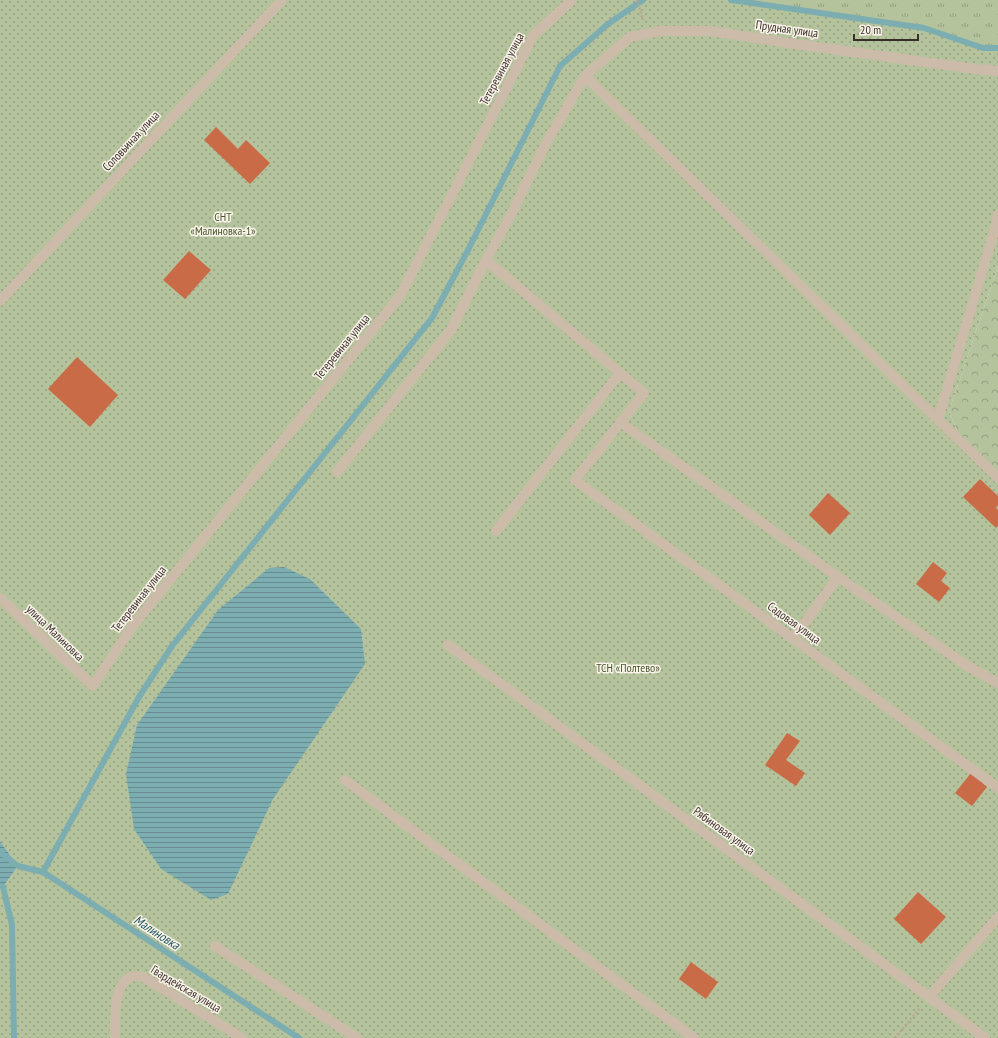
<svg xmlns="http://www.w3.org/2000/svg" width="998" height="1038" font-family="'PT Sans Narrow',sans-serif">
<defs>
<pattern id="grass-tufts" width="24" height="20" patternUnits="userSpaceOnUse"><rect width="24" height="20" fill="#b5c39d"/><path d="M3 7l-1-3M5 7V3M7 7l1-3M15 17l-1-3M17 17v-4M19 17l1-3" fill="none" stroke="#949f80"/></pattern>
<pattern id="forest-crowns" width="20" height="18" patternUnits="userSpaceOnUse"><rect width="20" height="18" fill="#b5c39d"/><path d="M2 6a3 3 0 1 1 6 0M12 15a3 3 0 1 1 6 0" fill="none" stroke="#949f80"/></pattern>
<pattern id="garden-dots" width="8" height="8" patternUnits="userSpaceOnUse"><rect width="8" height="8" fill="#b5c39d"/><path d="M2 2h.1M6 6h.1" fill="none" stroke="#949f80" stroke-width="1.8" stroke-linecap="round"/></pattern>
<pattern id="water-rules" width="6" height="5" patternUnits="userSpaceOnUse"><rect width="6" height="5" fill="#7cadb1"/><path d="M0 2.5h6" fill="none" stroke="#678d90"/></pattern>
</defs>
<rect width="100%" height="100%" fill="#f3eade"/>
<!-- grass -->
<path fill="url(#grass-tufts)" d="M590 0H998V54Z"/>
<!-- forest -->
<path fill="url(#forest-crowns)" d="M998 266V478L961 441 949 411Z"/>
<!-- garden -->
<path fill="url(#garden-dots)" d="M0 0H731L924 28 983 48H998V266L949 411 961 441 998 478V1038H0V885L3 887 18 866 0 841Z"/>
<!-- water -->
<g fill="url(#water-rules)">
<path d="M284 567 310 579 361 629 365 664 273 799 228 894 211 900 161 869 134 829 126 774 137 725 218 610 269 568Z"/>
<path d="M0 841 18 866 3 887 0 885Z"/>
</g>
<g fill="none" stroke-linecap="round" stroke-linejoin="round">
<!-- stream -->
<g stroke="#7cadb1" stroke-width="6">
<path d="M731 0 924 28 983 48H998"/>
<path d="M0 852 18 866 43 872 299 1038"/>
<path d="M43 872 139 697 172 646 432 318 469 248 560 66 608 24 643 0"/>
<path d="M3 887 12 925 14 1038"/>
</g>
</g>
<!-- building -->
<g fill="#c96b46">
<path d="M216 127 238 149 246 140 270 163 250 184 204 140Z"/>
<path d="M189 251 211 270 185 299 163 280Z"/>
<path d="M77 357 118 395 90 427 48 389Z"/>
<path d="M980 479 998 496V505L996 508 998 510V525L996 528 963 497Z"/>
<path d="M828 493 850 513 830 535 809 515Z"/>
<path d="M933 562 947 573 941 581 950 588 939 602 916 584Z"/>
<path d="M787 733 800 741 786 760 805 773 796 786 765 765Z"/>
<path d="M971 773 987 787 972 806 955 793Z"/>
<path d="M918 892 946 917 921 944 894 919Z"/>
<path d="M691 962 718 982 706 999 679 979Z"/>
</g>
<g fill="none" stroke-linecap="round" stroke-linejoin="round">
<!-- path -->
<g stroke="#b8a593" stroke-width="2.5" stroke-dasharray="2 2" stroke-linecap="butt">
<path d="M637 0 643 20"/>
<path d="M895 1038 920 1008"/>
</g>
<!-- service -->
<g stroke="#ccbba9" stroke-width="10">
<path d="M486 260 644 393 575 480"/>
<path d="M938 419 996 225 998 215"/>
<path d="M620 422 838 577 969 667 998 683"/>
<path d="M337 472 451 330 486 260 512 213 544 147 585 76"/>
<path d="M496 531 620 373"/>
<path d="M793 639 838 577"/>
<path d="M345 780 694 1038"/>
<path d="M215 946 357 1038"/>
</g>
<!-- minor -->
<g stroke="#ccbba9" stroke-width="10">
<path d="M998 71 975 69 781 42 711 31H661L630 37 585 76 998 478"/>
<path d="M0 301 282 0"/>
<path d="M575 480 998 788"/>
<path d="M0 598 93 686 131 628 400 296 533 36 572 0"/>
<path d="M448 645 985 1038"/>
<path d="M929 997 998 917"/>
<path d="M115 1038C115 1022 112 974 138 976 141 976 144 978 147 979L242 1038"/>
</g>
</g>
<g text-anchor="middle" stroke-width="3" stroke-linejoin="round" paint-order="stroke">
<!-- street labels -->
<g font-size="12" fill="#392f29" stroke="#fbf4eb">
<text transform="translate(787 29) rotate(8)" y="4">Прудная улица</text>
<text transform="translate(502 69) rotate(-62)" y="4">Тетеревиная улица</text>
<text transform="translate(131 141) rotate(-47)" y="4">Соловьиная улица</text>
<text transform="translate(342 347) rotate(-51)" y="4">Тетеревиная улица</text>
<text transform="translate(139 599) rotate(-52)" y="4">Тетеревиная улица</text>
<text transform="translate(794 623) rotate(36)" y="4">Садовая улица</text>
<text transform="translate(55 633) rotate(44)" y="4">улица Малиновка</text>
<text transform="translate(724 831) rotate(36)" y="4">Рябиновая улица</text>
<text transform="translate(186 989) rotate(31)" y="4">Гвардейская улица</text>
</g>
<!-- park labels -->
<g font-size="12" fill="#46582c" stroke="#fbf4eb">
<text x="223" y="221">СНТ<tspan x="223" dy="14">«Малиновка-1»</tspan></text>
<text x="628" y="672">ТСН «Полтево»</text>
</g>
<!-- water labels -->
<g font-size="13" font-style="italic" fill="#1d565c" stroke="#fbf4eb">
<text transform="translate(157 932) rotate(33)" y="5">Малиновка</text>
</g>
</g>
<!-- scale -->
<path d="M854 34v6h64v-6" fill="none" stroke="#392f29" stroke-width="2"/>
<text x="860" y="34" font-size="12" fill="#392f29" stroke="#fbf4eb" stroke-width="3" paint-order="stroke">20 m</text>
</svg>
